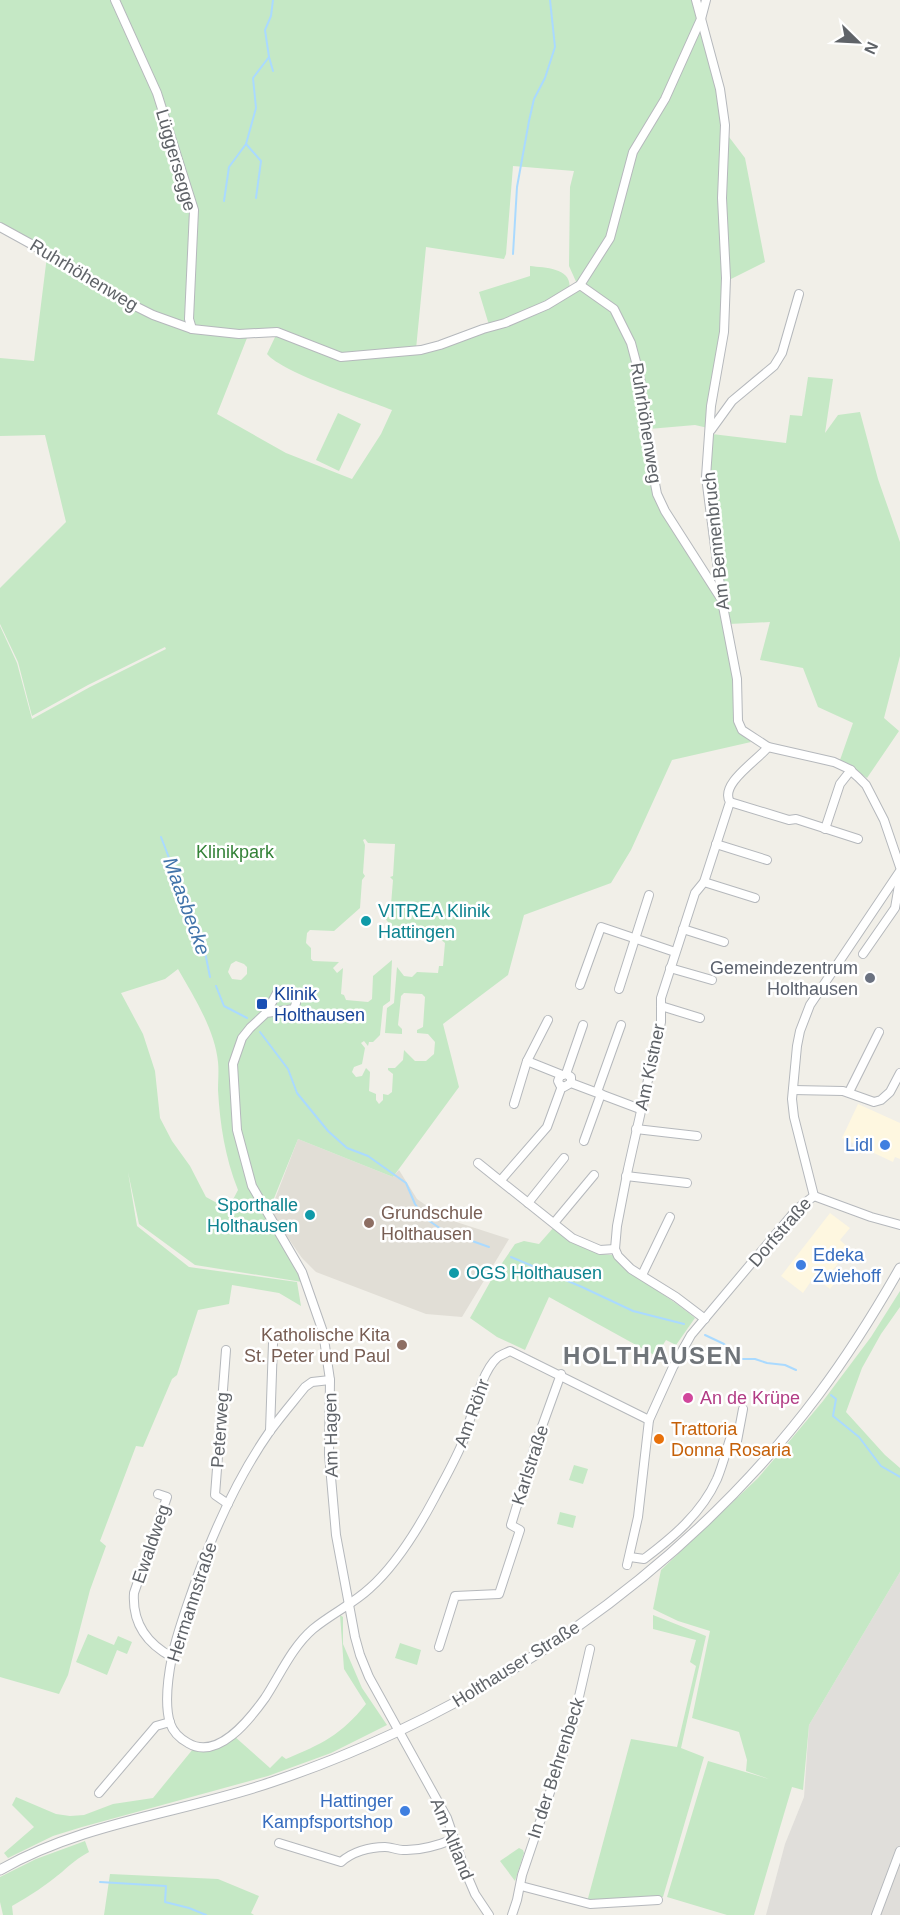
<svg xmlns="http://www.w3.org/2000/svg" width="900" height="1915" font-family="Arial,sans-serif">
<rect width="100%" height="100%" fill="#f1efe8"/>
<!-- commercial -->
<g fill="#fef7e0">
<path d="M858 1104 900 1123V1159L895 1157 893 1162 842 1138Z"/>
<path d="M830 1213 850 1228 840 1240 850 1249 831 1272 838 1279 830 1289 814 1277 803 1293 781 1276Z"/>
</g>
<!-- industrial -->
<path fill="#e0deda" d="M900 1572V1915H766L785 1844 804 1797 809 1725Z"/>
<!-- education -->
<path fill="#e1ded6" d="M298 1139 393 1177 399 1170 417 1199 444 1218 509 1239 462 1317 426 1314 316 1272 302 1258 270 1212Z"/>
<!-- green -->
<g fill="#c5e8c5" fill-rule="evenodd">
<path d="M0 0H115L128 29 116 0H694L719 89 723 132 726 133 745 158 765 262 729 280 708 428 695 425 649 429 654 474 662 513 718 600 734 680 736 723 740 731 751 742 672 760 631 850 611 883 524 915 508 975 443 1024 459 1087 393 1177 298 1139 266 1218 295 1260 302 1282 195 1265 139 1224 128 1172 137 1226 189 1267 297 1282 301 1306 279 1293 232 1285 229 1304 198 1310 177 1375 172 1379 143 1447 136 1446 100 1541 106 1546 90 1590 68 1675 59 1694 0 1677V626L17 663 32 719 90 687 166 649 165 647 88 685 32 716 18 662 0 624V588L66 522 45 435 0 436V358L34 361 47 256 114 298 152 316 191 331 247 338 217 414 286 453 352 479 381 434 392 410C365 399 283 373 267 354L276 335H282L294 339 335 357 422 352 505 325 571 293 587 277 611 239 635 152 648 131 645 128 630 151 608 238 596 261 578 286 569 266 570 187 574 171 513 166 506 254 504 259 426 247 416 349 335 355 283 331 240 333 196 328 154 313 115 295 0 225ZM365 839 368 843 395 844 393 876 390 877 393 880 390 917H384L392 927 397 928 398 933 408 924 416 925 424 933V937L439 938 445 943 443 966H439L438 973 417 972 412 977 404 976 397 967 394 1003 387 1008 385 1033 402 1034V1029L398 1025 401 996 404 993 422 994 425 997 423 1027 417 1030V1033L428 1034 435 1042 434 1054 426 1061H415L404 1050 403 1060 395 1068H388V1070L393 1074 392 1092 388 1095 383 1094V1100L379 1104 376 1100V1094L369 1091 370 1072 366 1068 362 1076 356 1077 352 1072 354 1067 362 1064 365 1048 361 1043 364 1041 368 1046 369 1042H373L380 1035 383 1006 390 1001 392 960 373 976 372 999 368 1002 346 1000 344 995 341 994 343 968 337 973 333 968 339 962 313 961 311 959V948L306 943 307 933 310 930 334 931 360 908 362 880 365 876 363 873 365 845 363 840ZM236 961 244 964 247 967V974L241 980 232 979 228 972 231 964ZM178 969C194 997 215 1030 218 1062 219 1071 218 1081 218 1090 220 1125 225 1157 238 1190L228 1209 206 1197 190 1166 172 1141 160 1118 155 1071 143 1034 121 993 165 979Z"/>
<path d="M530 266C547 268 574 268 569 291L523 313 489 325 479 292 530 276Z"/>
<path d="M808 377 833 379 825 433 838 415 860 412 878 479 900 542V656L884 718 899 731 867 778 840 760 853 723 818 707 803 668 760 660 770 622 729 624 709 477 712 434 786 443 790 415 802 416Z"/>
<path d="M338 413 361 424 339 471 316 460Z"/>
<path d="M554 1227 585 1248 599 1254 613 1255C637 1280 669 1296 695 1318L676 1345 666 1340 656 1356 549 1297 525 1350 497 1337 470 1318 494 1275 515 1244 524 1241 539 1244Z"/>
<path d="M900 1291V1307L881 1334 862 1368 846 1412 885 1455 900 1468V1572L809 1725 803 1790 792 1787 754 1915H727L667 1897 708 1761 769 1779 746 1771 747 1760 739 1732 692 1718 710 1631 678 1621 653 1609 661 1570 758 1478 782 1450 823 1401 871 1337Z"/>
<path d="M574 1465 588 1469 583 1484 569 1480Z"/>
<path d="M560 1512 576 1516 573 1528 557 1524Z"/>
<path d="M340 1615 343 1617V1644L362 1688 387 1725 331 1753 268 1776 82 1827 53 1836 8 1858 4 1853 34 1827 12 1805 16 1797 56 1814 70 1816 84 1815 113 1804 153 1798 193 1749 234 1736 270 1768 282 1756 286 1759C322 1744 341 1735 366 1704L344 1669Z"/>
<path d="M653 1615 706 1636 681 1748 704 1757 663 1897 587 1902 631 1739 677 1747 696 1666 690 1662 696 1640 653 1629Z"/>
<path d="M88 1634 114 1645 118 1636 132 1642 127 1654 117 1650 107 1675 76 1662Z"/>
<path d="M400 1643 421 1650 417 1665 395 1658Z"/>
<path d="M85 1841 89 1852C78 1858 71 1864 62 1872 46 1885 30 1896 12 1906L13 1915H3L0 1902V1877L36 1859Z"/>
<path d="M519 1848 523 1850 524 1853 515 1881 500 1861Z"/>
<path d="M110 1874 218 1879 259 1896 251 1913 254 1915H104Z"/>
</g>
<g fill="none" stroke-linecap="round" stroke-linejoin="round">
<!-- stream -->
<g stroke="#aadaff" stroke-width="2">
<path d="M269 57 273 71"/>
<path d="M246 144 261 161 256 198"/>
<path d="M224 201 229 167 246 144 256 108 253 78 269 57 265 30 271 16 273 0"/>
<path d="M513 254 517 187 529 121 534 99 545 78 555 47 550 0"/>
<path d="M161 837 205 952 210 977"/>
<path d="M216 986 224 1006 247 1018"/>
<path d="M260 1032 288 1069 297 1093 328 1131 347 1148 368 1156 406 1183 415 1204 425 1218 444 1231 489 1247"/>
<path d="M511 1257 582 1287 633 1311 684 1324"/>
<path d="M705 1335 724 1344 742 1359H755L767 1363 785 1365 796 1370"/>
<path d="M831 1395 836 1399 833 1416 859 1437 881 1466 900 1477"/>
<path d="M100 1882 166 1886 165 1902 189 1908 206 1915"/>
</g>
<defs>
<g id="minor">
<path d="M115 0 157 93 194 210 189 319 192 329"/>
<path d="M696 0 720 89 725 125 722 198 726 278 724 332 711 406 706 477 722 601 737 679 738 721 742 730 768 747 834 762 849 769 858 777 866 785 884 820 900 867"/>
<path d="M0 227 31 244 115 296 153 315 192 329 239 334 277 332 341 357 421 350 440 345 483 329 505 323 547 305 580 285 610 238 633 152 665 99 701 19 706 0"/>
<path d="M580 285 614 309 631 343 640 377 648 447 657 494 665 511 720 597"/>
<path d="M711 430 732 401 774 366 782 353 799 294"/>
<path d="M730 802 789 820 796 819 858 839"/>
<path d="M825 829 840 784 851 770"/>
<path d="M716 844 767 860"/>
<path d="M704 882 755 898"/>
<path d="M683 929 724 942"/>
<path d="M863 954 895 908 900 879"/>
<path d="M670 968 712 980"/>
<path d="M580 985 601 927 675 952"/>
<path d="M619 989 649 895"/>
<path d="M661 1006 700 1018"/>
<path d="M266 1013 294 1009 296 1003V996L283 990 277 993 266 1013 250 1028 242 1038 233 1064 237 1130 252 1186 302 1272 323 1332 330 1380 329 1454 336 1535 355 1637 360 1655 369 1677 447 1818 466 1873 475 1894 489 1915"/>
<path d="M527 1061 562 1075"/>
<path d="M566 1074 583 1025"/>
<path d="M571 1083 564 1087 560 1085 558 1081 560 1076 566 1074 571 1077V1083L640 1109"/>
<path d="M793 1090 843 1091 874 1102 881 1100 890 1092 900 1073"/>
<path d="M597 1092 621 1025"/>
<path d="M849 1092 879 1032"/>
<path d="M514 1104 527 1061 548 1020"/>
<path d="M636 1129 697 1136"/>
<path d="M584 1141 601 1094"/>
<path d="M478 1163 572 1238 600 1250 615 1249"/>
<path d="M626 1176 687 1183"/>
<path d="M501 1180 547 1127 562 1086"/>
<path d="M814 1196 794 1117 792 1099 797 1046 800 1031 810 1005 900 871"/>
<path d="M814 1196 871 1217 900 1225"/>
<path d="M528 1203 564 1158"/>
<path d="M554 1223 594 1175"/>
<path d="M642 1275 670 1217"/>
<path d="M705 1319 676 1297 631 1269 618 1256 615 1249 617 1226 628 1169 661 1022V998L695 893 704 882 730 802C719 784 758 760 768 747"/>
<path d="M226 1350 215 1495 228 1504"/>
<path d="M330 1380 312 1382 305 1387C293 1402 281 1416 270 1431 237 1478 213 1532 194 1586 186 1609 177 1633 172 1657 168 1677 164 1703 170 1723 173 1732 179 1738 188 1743 218 1761 250 1719 265 1698 280 1675 292 1647 313 1629 331 1614 353 1604 370 1588 397 1564 418 1529 435 1497 445 1478 456 1459 464 1439 472 1417 480 1372 498 1357 501 1355 506 1353 510 1351L649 1420"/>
<path d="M270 1431 273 1343"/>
<path d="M158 1494 167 1497 134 1593C132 1623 146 1643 172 1657"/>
<path d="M630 1557 644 1559C673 1537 701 1514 717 1479 722 1467 726 1452 730 1439L737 1441 743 1409"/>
<path d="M627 1565 638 1517 649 1420 673 1367 691 1335 797 1209 814 1196"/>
<path d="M439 1647 455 1596 499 1594 520 1530 511 1525 536 1443 561 1374"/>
<path d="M99 1793 156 1726 170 1722"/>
<path d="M279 1843 341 1862C352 1852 369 1847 385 1847 391 1847 397 1850 403 1850 420 1851 439 1845 454 1839"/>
<path d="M521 1886 590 1904 658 1900"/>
<path d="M512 1915 517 1900 522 1875 572 1727 590 1649"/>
<path d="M876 1915 900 1851"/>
</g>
<path id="tertiary" d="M0 1870C83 1822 182 1813 272 1782 483 1711 684 1574 818 1395 848 1355 875 1312 900 1268"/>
</defs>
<!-- minor casing -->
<use href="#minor" stroke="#b5b8bc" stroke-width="10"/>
<!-- tertiary casing -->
<use href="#tertiary" stroke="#b5b8bc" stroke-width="11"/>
<!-- minor -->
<use href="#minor" stroke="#fff" stroke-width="8"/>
<!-- tertiary -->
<use href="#tertiary" stroke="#fff" stroke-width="9"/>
</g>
<!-- markers -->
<g fill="#0f9aa8" stroke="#fff" stroke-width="2">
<circle cx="366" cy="921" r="6"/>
<circle cx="310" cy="1215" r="6"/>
<circle cx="454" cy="1273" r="6"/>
</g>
<circle fill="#6b7280" stroke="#fff" stroke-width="2" cx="870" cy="978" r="6"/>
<rect fill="#1a4fb4" stroke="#fff" stroke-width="2" x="256" y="998" width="12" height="12" rx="3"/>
<g fill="#3f7fe0" stroke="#fff" stroke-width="2">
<circle cx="885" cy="1145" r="6"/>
<circle cx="801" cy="1265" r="6"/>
<circle cx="405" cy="1811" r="6"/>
</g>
<g fill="#8d6e63" stroke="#fff" stroke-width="2">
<circle cx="369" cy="1223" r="6"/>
<circle cx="402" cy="1345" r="6"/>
</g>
<circle fill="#d1479c" stroke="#fff" stroke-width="2" cx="688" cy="1398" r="6"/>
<circle fill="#e8710a" stroke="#fff" stroke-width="2" cx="659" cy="1439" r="6"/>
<g text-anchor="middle" stroke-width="5" stroke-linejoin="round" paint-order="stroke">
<!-- street labels -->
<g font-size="18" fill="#5f6368" stroke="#fff">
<text transform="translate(176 160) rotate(74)" y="6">Lüggersegge</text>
<text transform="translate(84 275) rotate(31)" y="6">Ruhrhöhenweg</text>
<text transform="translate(646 423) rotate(81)" y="6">Ruhrhöhenweg</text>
<text transform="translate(716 541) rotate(-96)" y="6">Am Bennenbruch</text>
<text transform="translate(650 1067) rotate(-78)" y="6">Am Kistner</text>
<text transform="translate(780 1232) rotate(-49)" y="6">Dorfstraße</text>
<text transform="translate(472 1413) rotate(-70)" y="6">Am Röhr</text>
<text transform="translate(220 1430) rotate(-86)" y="6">Peterweg</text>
<text transform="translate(331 1435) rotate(-91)" y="6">Am Hagen</text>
<text transform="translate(530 1465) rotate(-72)" y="6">Karlstraße</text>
<text transform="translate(151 1544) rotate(-71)" y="6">Ewaldweg</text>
<text transform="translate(192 1602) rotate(-72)" y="6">Hermannstraße</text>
<text transform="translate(516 1664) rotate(-32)" y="6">Holthauser Straße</text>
<text transform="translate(556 1768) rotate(-72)" y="6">In der Behrenbeck</text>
<text transform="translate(452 1839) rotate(68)" y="6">Am Altland</text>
</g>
<!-- park labels -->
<g font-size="18" fill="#348238" stroke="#fff">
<text x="235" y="858">Klinikpark</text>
</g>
<!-- culture labels -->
<g font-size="18" fill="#0d838f" stroke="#fff" text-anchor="start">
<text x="378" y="917">VITREA Klinik<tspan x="378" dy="21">Hattingen</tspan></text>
<text x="298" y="1211" text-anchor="end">Sporthalle<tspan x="298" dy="21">Holthausen</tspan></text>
<text x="466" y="1279">OGS Holthausen</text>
</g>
<!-- worship labels -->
<g font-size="18" fill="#5b616d" stroke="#fff" text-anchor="end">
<text x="858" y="974">Gemeindezentrum<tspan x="858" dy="21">Holthausen</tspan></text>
</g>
<!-- transit labels -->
<g font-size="18" fill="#164399" stroke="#fff" text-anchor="start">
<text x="274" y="1000">Klinik<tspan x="274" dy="21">Holthausen</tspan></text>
</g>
<!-- shop labels -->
<g font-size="18" fill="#366cbe" stroke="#fff" text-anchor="end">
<text x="873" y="1151">Lidl</text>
<text x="813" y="1261" text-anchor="start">Edeka<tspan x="813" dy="21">Zwiehoff</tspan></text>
<text x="393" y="1807">Hattinger<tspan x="393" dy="21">Kampfsportshop</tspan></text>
</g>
<!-- education labels -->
<g font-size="18" fill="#785e54" stroke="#fff" text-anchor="start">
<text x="381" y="1219">Grundschule<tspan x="381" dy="21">Holthausen</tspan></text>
<text x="390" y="1341" text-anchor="end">Katholische Kita<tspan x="390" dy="21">St. Peter und Paul</tspan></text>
</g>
<!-- hotel labels -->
<g font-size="18" fill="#b23c85" stroke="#fff" text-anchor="start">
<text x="700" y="1404">An de Krüpe</text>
</g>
<!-- food labels -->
<g font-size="18" fill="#c56008" stroke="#fff" text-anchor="start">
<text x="671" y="1435">Trattoria<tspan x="671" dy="21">Donna Rosaria</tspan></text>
</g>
<!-- water labels -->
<g font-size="20" font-style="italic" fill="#4174aa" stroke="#fff">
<text transform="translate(187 906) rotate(70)" y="7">Maasbecke</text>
</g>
<!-- district labels -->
<g font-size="24" font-weight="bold" letter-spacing="1.5" fill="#70757a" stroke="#fff">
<text x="653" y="1364">HOLTHAUSEN</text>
</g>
</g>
<!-- north arrow -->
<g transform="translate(858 42) rotate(114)" stroke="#ffffff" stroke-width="4.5" paint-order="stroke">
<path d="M0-4.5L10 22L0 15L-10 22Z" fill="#5f6368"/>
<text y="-9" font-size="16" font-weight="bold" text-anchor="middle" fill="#5f6368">N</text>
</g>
</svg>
